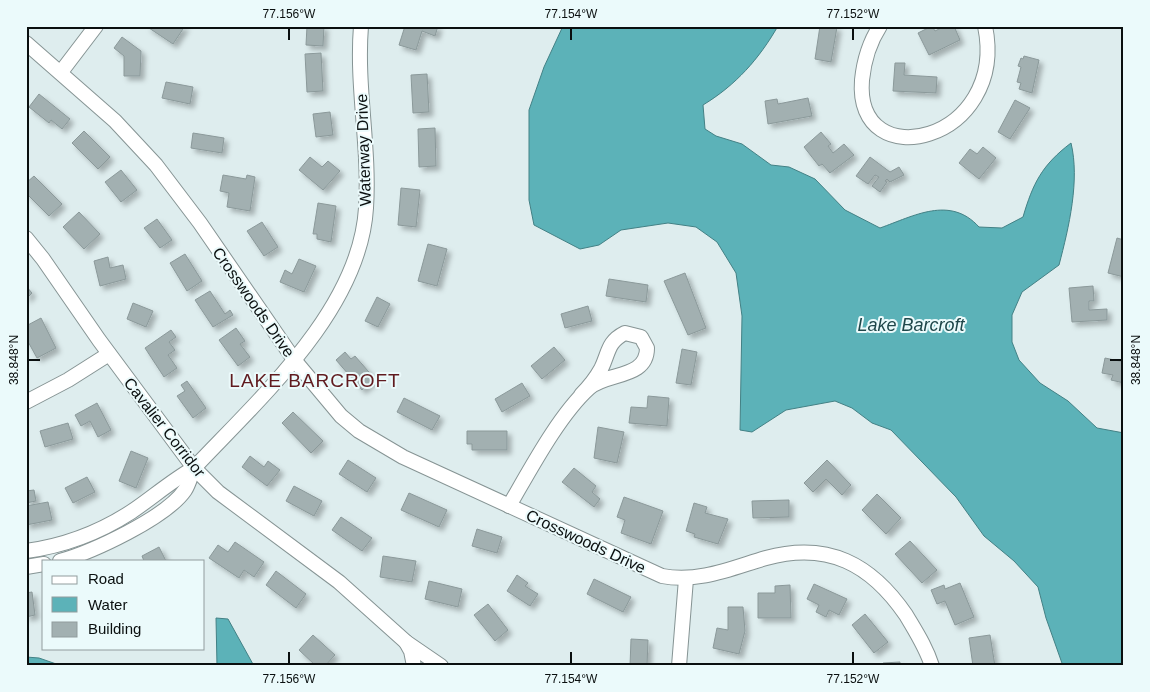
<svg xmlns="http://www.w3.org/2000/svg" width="1150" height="692" font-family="Helvetica,sans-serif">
<defs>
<filter id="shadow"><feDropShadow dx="4" dy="4" stdDeviation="2.5" flood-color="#0004"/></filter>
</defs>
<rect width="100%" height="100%" fill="#deedee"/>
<!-- water -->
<g fill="#5cb2b8" stroke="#438185">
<path d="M563 26H778C759 59 736 85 703 105L705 129 716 136 742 144 771 165 789 167 815 179 845 210 880 228C914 216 950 195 979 227L1002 228 1023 217C1033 183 1042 165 1071 143 1080 180 1069 227 1059 265L1022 292 1012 315V342L1019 360 1040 383 1068 401 1097 428 1124 433V666H1063L1046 618 1038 587 1014 561 984 536 956 497 891 430 872 423 852 408 835 401 786 410 752 432 740 430 742 316 736 273 717 242 696 227 668 223 621 230 599 245 580 249 534 225 529 200V110L544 67Z"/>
<path d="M216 618 228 619 254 666H217Z"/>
<path d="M26 657 39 658 62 666H26Z"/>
</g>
<!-- building -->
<g fill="#a2b0b1" stroke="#8b999a" filter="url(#shadow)">
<path d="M146 26H185L173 44Z"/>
<path d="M307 26H324L323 46 306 45Z"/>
<path d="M405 26H438L435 36 422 31 416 50 399 45Z"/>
<path d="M820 26 837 27 831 62 815 59Z"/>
<path d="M932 26 935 31 945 26H954L960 40 929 55 918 33Z"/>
<path d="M122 37 141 51 140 76H124V56L114 48Z"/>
<path d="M321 53 323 91 307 92 305 54Z"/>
<path d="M1024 56 1039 60 1032 93 1019 89 1021 83 1017 82 1021 67 1018 66 1021 58 1023 59Z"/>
<path d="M895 63H905L904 75 937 77 936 93 893 91Z"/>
<path d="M427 74 429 112 413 113 411 75Z"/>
<path d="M166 82 193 87 190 104 162 98Z"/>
<path d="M39 94 70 119 62 129 51 120 49 123 29 107Z"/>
<path d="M808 98 812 116 768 124 765 101 777 99 778 104Z"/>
<path d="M1015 100 1030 108 1010 139 998 132Z"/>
<path d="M330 112 333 135 316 137 313 114Z"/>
<path d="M435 128 436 166 419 167 418 129Z"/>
<path d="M84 131 110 157 98 169 72 143Z"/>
<path d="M821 132 831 144 828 146 833 153 844 144 854 155 830 173 822 164 819 166 804 147Z"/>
<path d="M193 133 224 138 222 153 191 148Z"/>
<path d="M983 147 996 158 979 179 959 163 970 149 977 154Z"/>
<path d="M310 157 322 167 328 161 340 171 323 190 299 170Z"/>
<path d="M870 157 890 172 899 167 904 175 890 182 887 179 885 181 887 182 880 192 872 186 879 177 875 175 868 184 856 176Z"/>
<path d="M121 170 137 190 121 202 105 182Z"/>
<path d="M223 175 246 179 247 175 255 177 250 211 227 207 229 193 220 191Z"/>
<path d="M34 176 62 204 49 216 26 193V183Z"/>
<path d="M401 188 420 190 416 227 398 225Z"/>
<path d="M318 203 336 206 331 242 317 239V234H313Z"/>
<path d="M79 212 100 234 84 249 63 227Z"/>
<path d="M157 219 172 240 160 248 144 228Z"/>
<path d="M262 222 278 247 264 256 247 231Z"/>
<path d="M1117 238 1124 240V277L1108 273Z"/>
<path d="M428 244 447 249 437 286 418 281Z"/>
<path d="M185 254 202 281 187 291 170 263Z"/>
<path d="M108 257 110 268 123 265 126 279 100 286 94 261Z"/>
<path d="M299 259 316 266 304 292 280 282 285 270 292 274Z"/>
<path d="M685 273 706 328 688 335 664 281Z"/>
<path d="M609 279 648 285 646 302 606 296Z"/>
<path d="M26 286 32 293 26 299Z"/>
<path d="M1093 286 1094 301H1089V310L1107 309V320L1072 322 1069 288Z"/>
<path d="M210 291 225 314 230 310 233 315 213 327 195 300Z"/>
<path d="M377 297 390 304 378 327 365 321Z"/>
<path d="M133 303 153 311 146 327 127 319Z"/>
<path d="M588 306 592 321 565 328 561 314Z"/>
<path d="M41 318 56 348 37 358 26 338V326Z"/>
<path d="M236 328 245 341 240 344 250 357 238 366 219 340Z"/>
<path d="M171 330 176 337 169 342 175 350 168 355 177 368 164 377 145 348Z"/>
<path d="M554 347 565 360 542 379 531 366Z"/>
<path d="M682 349 697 352 691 385 676 383Z"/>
<path d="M345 352 351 359 355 356 375 379 362 390 336 360Z"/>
<path d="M1105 358 1124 362V383L1111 380 1113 375 1102 373Z"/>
<path d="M187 381 206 408 193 418 177 396 185 391 181 385Z"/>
<path d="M522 383 530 396 502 412 495 399Z"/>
<path d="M648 396 669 398 667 426 629 423 631 407 647 408Z"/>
<path d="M404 398 440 416 432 430 397 412Z"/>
<path d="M97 403 111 430 98 437 90 421 81 426 75 415Z"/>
<path d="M293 412 323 441 311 453 282 423Z"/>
<path d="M68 423 73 439 45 447 40 431Z"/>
<path d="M598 427 624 432 617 463 594 458Z"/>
<path d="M467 431H507V450H472V444H467Z"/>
<path d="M131 451 148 458 136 488 119 481Z"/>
<path d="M250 456 264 467 268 461 280 470 267 486 242 467Z"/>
<path d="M348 460 376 478 367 492 339 474Z"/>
<path d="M827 460 851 485 842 495 826 479 813 492 804 483Z"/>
<path d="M574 468 596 486 592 492 600 499 594 507 562 482Z"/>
<path d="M87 477 95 492 73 503 65 488Z"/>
<path d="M294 486 322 501 314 516 286 501Z"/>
<path d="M34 490 36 501 26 503V491Z"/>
<path d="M409 493 447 510 439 527 401 510Z"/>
<path d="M877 494 901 518 886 534 862 510Z"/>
<path d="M624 497 663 511 651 544 621 533 625 520 617 517Z"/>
<path d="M789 500V517L753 518 752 501Z"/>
<path d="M48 502 52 520 26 525V506Z"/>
<path d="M694 503 707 507 705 513 728 519 718 544 694 537 695 534 686 531Z"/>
<path d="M341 517 372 538 362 551 332 530Z"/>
<path d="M477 529 502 537 497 553 472 546Z"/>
<path d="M910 541 937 570 922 583 895 554Z"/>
<path d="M235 542 264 562 254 577 244 570 239 578 209 558 218 545 228 552Z"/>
<path d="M159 547 166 561H144L142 556Z"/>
<path d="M383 556 416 561 412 582 380 577Z"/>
<path d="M276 571 306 594 296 608 266 585Z"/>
<path d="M517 575 528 583 525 586 538 594 530 606 507 591Z"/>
<path d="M594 579 631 597 623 612 587 594Z"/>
<path d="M429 581 462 589 458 607 425 599Z"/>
<path d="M960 583 974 617 955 625 945 601 937 604 931 590 944 585 945 589Z"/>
<path d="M814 584 847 599 839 615 829 610 826 617 816 612 819 605 807 599Z"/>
<path d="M790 585 791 618H758V593H775V586Z"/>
<path d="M32 592 35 615 26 617V593Z"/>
<path d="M488 604 508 630 495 641 474 615Z"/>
<path d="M728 607H743L745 631 739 654 713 648 717 628 728 630Z"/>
<path d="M865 614 888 642 874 653 852 625Z"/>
<path d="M313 635 335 655 325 666H316L299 650Z"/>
<path d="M990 635 995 666H973L969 638Z"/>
<path d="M631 639 648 640 647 666H630Z"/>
<path d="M900 662V666H883V663Z"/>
</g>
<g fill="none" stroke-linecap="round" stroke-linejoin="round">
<defs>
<g id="minor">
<path d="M880 26C869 43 864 60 862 80 854 179 1009 142 985 26"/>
<path d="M26 43 115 121 156 165 200 223 295 361 341 416 359 431 403 457 662 576C699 583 732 568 766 558 828 541 871 564 906 615 916 632 926 647 932 666"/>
<path d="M61 72 96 26"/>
<path d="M26 238 43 259 99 340 194 468 218 492 339 582 406 642"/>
<path d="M26 402 68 380 109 354"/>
<path d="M509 506C530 470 559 415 589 388 607 372 647 379 647 348L641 337 625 333C607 342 609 353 601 369 596 378 589 387 581 395"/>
<path d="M26 551C63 546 100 532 131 512 152 498 171 481 194 468"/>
<path d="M60 561C92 552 166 518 185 490 189 484 191 475 194 468 260 398 360 309 366 208 370 147 356 87 361 26"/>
<path d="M26 567 44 564"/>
<path d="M414 666 411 651 406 642 441 666"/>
<path d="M679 666 686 579"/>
</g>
</defs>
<!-- minor casing -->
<use href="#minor" stroke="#869494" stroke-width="16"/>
<!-- minor -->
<use href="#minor" stroke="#fff" stroke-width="14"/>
</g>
<!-- ticks -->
<path fill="none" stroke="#0a0f0f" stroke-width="2" d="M289 28V40M571 28V40M853 28V40M28 360H40M1110 360H1122M289 652V664M571 652V664M853 652V664"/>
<g text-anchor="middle" stroke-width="4" stroke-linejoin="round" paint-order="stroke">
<!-- street labels -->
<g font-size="16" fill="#0a0f0f" stroke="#ebfafb">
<text transform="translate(363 150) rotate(-92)" y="6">Waterway Drive</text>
<text transform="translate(254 302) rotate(55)" y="6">Crosswoods Drive</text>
<text transform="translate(165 427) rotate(52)" y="6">Cavalier Corridor</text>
<text transform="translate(586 541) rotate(25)" y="6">Crosswoods Drive</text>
</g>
<!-- water labels -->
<g font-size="18" font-style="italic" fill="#1f474a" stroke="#ebfafb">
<text x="911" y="331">Lake Barcroft</text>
</g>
<!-- quarter labels -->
<g font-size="19" letter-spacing="1" fill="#601b1f" stroke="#ebfafb">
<text x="315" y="387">LAKE BARCROFT</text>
</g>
</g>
<!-- border -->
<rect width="1150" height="692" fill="none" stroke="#ebfafb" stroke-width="55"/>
<!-- legend -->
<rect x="42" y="560" width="162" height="90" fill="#ebfafb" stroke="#919c9d"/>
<rect x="52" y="576" width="25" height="8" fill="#ffffff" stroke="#919c9d"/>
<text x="88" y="584" font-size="15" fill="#0a0f0f">Road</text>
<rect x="52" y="597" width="25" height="15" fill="#5cb2b8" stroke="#919c9d"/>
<text x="88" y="610" font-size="15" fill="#0a0f0f">Water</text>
<rect x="52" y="622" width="25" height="15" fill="#a2b0b1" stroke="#919c9d"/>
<text x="88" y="634" font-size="15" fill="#0a0f0f">Building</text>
<rect x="28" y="28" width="1094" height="636" fill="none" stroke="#0a0f0f" stroke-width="2"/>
<g font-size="12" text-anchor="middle" fill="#0a0f0f">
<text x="289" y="18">77.156°W</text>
<text x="571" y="18">77.154°W</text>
<text x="853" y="18">77.152°W</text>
<text transform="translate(14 360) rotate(-90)" y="4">38.848°N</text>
<text transform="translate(1136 360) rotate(-90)" y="4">38.848°N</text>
<text x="289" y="683">77.156°W</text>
<text x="571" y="683">77.154°W</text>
<text x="853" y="683">77.152°W</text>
</g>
</svg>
